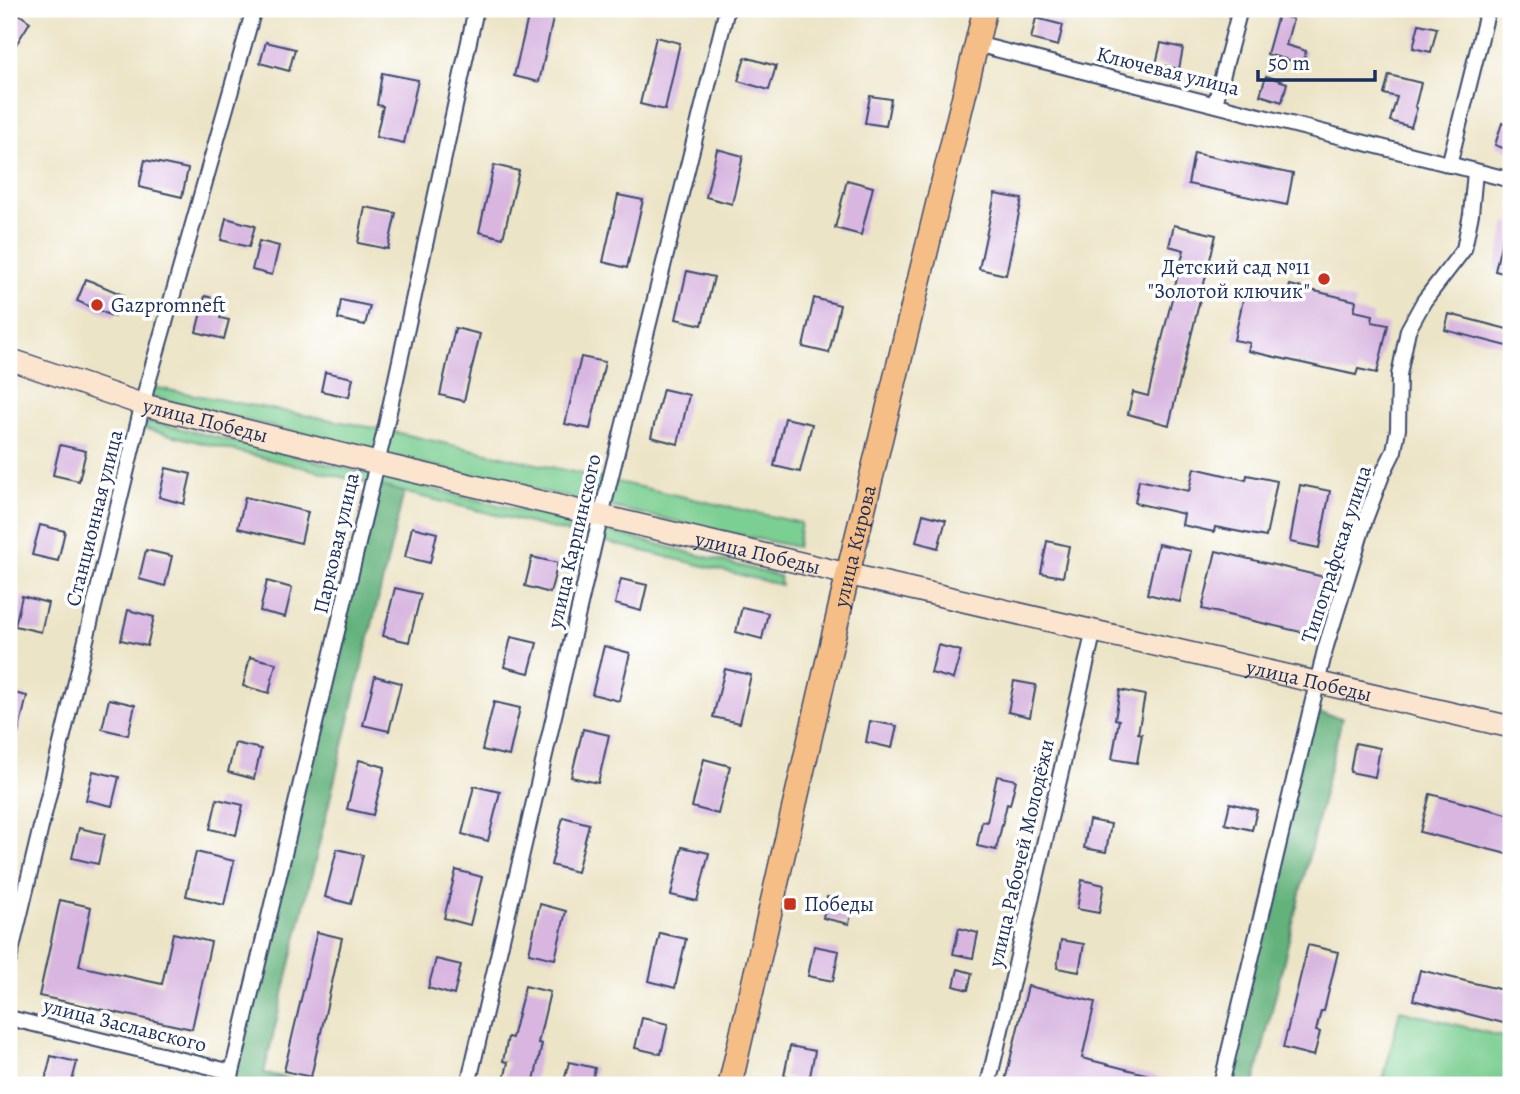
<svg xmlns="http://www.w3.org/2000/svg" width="1520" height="1094" font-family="Alegreya,serif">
<rect width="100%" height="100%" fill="#fff"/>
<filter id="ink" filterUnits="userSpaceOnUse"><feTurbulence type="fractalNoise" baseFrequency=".0143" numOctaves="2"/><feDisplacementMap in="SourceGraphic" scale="14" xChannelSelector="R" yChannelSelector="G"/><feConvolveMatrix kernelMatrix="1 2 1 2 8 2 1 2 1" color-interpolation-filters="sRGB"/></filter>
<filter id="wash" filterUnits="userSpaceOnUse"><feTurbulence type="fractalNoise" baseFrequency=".00686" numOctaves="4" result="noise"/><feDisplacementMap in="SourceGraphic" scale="28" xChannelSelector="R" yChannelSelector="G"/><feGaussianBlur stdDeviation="1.57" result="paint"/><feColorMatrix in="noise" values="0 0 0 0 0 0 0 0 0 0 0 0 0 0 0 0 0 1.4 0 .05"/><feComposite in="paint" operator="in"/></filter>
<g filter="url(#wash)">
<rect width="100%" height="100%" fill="#ece4c6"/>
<!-- green -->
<g fill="#7bcf92" stroke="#4b7f78" stroke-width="2">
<path d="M147 386 385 430 801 523 797 547C577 502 362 450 146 395Z"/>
<path d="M153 422 607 531 779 576 781 585 138 427Z"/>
<path d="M1400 1010 1511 1039V1085H1382Z"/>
</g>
<!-- forest -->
<g fill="#64b27c" stroke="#40706d" stroke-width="2">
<path d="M372 484 404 492 264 1073 317 1085H229Z"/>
<path d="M1310 711 1342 718 1254 1085H1221Z"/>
</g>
<g id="blocks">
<!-- building -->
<g fill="#d8b6e0">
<path d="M530 9 554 14 539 82 514 76Z"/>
<path d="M16 12 30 22 9 56V23Z"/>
<path d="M1278 15 1293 19 1286 45 1306 51 1303 64 1267 54Z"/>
<path d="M1036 18 1063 25 1058 46 1031 39Z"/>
<path d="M1419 24 1437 28 1431 52 1413 48Z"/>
<path d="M656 37 680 43 665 110 640 104Z"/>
<path d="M266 42 295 49 289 71 260 63Z"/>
<path d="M1161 43 1183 48 1179 69 1156 64Z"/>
<path d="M745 57 776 66 769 90 738 81Z"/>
<path d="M382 73 418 80 404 143 376 137 383 106 377 105Z"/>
<path d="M1389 75 1421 83 1415 107 1417 108 1411 127 1390 121 1397 97 1384 94Z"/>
<path d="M1266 76 1287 83 1282 102 1260 95Z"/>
<path d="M870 96 891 99 886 126 865 123Z"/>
<path d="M1502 123 1511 126V151L1495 145Z"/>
<path d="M717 149 743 156 732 204 706 197Z"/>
<path d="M1194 153 1293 174 1287 205 1188 184Z"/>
<path d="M145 160 188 169 182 197 139 187Z"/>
<path d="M494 165 519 171 503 238 479 232Z"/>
<path d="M847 180 873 187 861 235 835 228Z"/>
<path d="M995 194 1022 199 1006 275 979 269Z"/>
<path d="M618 195 643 200 627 268 603 262Z"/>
<path d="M365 207 396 213 388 249 358 243Z"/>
<path d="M226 218 255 226 249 247 221 240Z"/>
<path d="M1506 222H1511V275L1495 271Z"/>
<path d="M1174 225 1216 235 1169 425 1128 414 1133 392 1148 396 1184 250 1169 246Z"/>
<path d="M259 241 279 246 272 275 252 270Z"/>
<path d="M687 271 714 277 702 325 676 319Z"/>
<path d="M86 279 123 295 114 317 77 301Z"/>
<path d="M1290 285 1356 301 1354 311 1373 315 1372 322 1388 325 1377 373 1358 369 1356 375 1248 351 1250 343 1234 340 1245 291 1262 295 1263 288 1288 293Z"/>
<path d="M205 296 224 301 220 318 229 320 224 339 196 332Z"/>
<path d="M814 298 840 305 829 353 803 347Z"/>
<path d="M341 300 370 306 365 325 338 319Z"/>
<path d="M1449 314 1511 330V347L1445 330Z"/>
<path d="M455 328 480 334 464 401 440 395Z"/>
<path d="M581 357 605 362 590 429 565 424Z"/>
<path d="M325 372 353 378 349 397 321 391Z"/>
<path d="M663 389 689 395 678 444 651 437Z"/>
<path d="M785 418 812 424 800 472 774 466Z"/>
<path d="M60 445 86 451 79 481 53 475Z"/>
<path d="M166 468 191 474 184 504 159 497Z"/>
<path d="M1194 468 1246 480 1247 475 1277 481 1266 537 1215 527 1214 532 1182 525 1184 514 1135 503 1139 480 1189 491Z"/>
<path d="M1300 485 1330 491 1319 548 1290 542Z"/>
<path d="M245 497 308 512 301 543 238 528Z"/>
<path d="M923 514 946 520 938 548 916 542Z"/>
<path d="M40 525 65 531 58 561 32 555Z"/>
<path d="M412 527 437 533 430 563 405 557Z"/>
<path d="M1047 541 1069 546 1063 577 1041 573Z"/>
<path d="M1158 544 1191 551 1180 602 1147 594Z"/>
<path d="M146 550 172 556 165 586 139 579Z"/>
<path d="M1216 551 1328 578 1314 635 1202 609Z"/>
<path d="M532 557 558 563 550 593 525 586Z"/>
<path d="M621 579 647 585 641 611 615 604Z"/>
<path d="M267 581 292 588 285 617 260 611Z"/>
<path d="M395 588 421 594 409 642 383 636Z"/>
<path d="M22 596 48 603 41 632 15 626Z"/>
<path d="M742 607 768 613 762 639 736 632Z"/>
<path d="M128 610 154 617 147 646 121 640Z"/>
<path d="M511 637 537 643 529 673 504 667Z"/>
<path d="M938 645 961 651 953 679 931 673Z"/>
<path d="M604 646 630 653 619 701 592 694Z"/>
<path d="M250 657 276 663 269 693 243 686Z"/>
<path d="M725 669 751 675 740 723 713 717Z"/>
<path d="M375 676 401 683 389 731 363 725Z"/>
<path d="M1014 681 1036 685 1030 717 1008 712Z"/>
<path d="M1120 690 1145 695 1138 733 1142 734 1137 763 1112 759 1119 720 1115 719Z"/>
<path d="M9 692 27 696 14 750H9Z"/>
<path d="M109 699 135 705 128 735 102 729Z"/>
<path d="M494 702 520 708 509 756 482 750Z"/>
<path d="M870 721 897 726 892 748 866 742Z"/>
<path d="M583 729 609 735 598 783 571 777Z"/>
<path d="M235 743 261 749 254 779 228 772Z"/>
<path d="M1355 743 1380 748 1375 777 1350 772Z"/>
<path d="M704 759 730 766 718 814 692 807Z"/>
<path d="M359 760 385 767 373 815 347 809Z"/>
<path d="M93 771 119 777 112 806 86 800Z"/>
<path d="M997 776 1016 780 1010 805 1007 804 996 850 977 846 982 821 987 822Z"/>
<path d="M474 786 500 792 488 841 462 834Z"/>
<path d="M1430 794 1511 815V855L1420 832Z"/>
<path d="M217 799 243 805 236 835 210 829Z"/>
<path d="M1230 803 1257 810 1252 830 1225 824Z"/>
<path d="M563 817 589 824 577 872 551 865Z"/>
<path d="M1089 820 1111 824 1106 852 1084 848Z"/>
<path d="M79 828 105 834 98 864 72 858Z"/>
<path d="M682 847 709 853 697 901 671 895Z"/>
<path d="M337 849 363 855 351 904 325 897Z"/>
<path d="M196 852 234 861 224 905 186 896Z"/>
<path d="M456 870 482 877 470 925 444 918Z"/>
<path d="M1082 880 1104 885 1099 913 1077 909Z"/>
<path d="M827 897 853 903 849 924 823 918Z"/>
<path d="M60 900 91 907 79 966 162 984 173 933 211 942 192 1029 39 996Z"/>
<path d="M540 904 566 911 555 959 529 953Z"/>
<path d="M959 928 978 933 973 958 953 954Z"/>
<path d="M317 932 342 938 311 1077 284 1071Z"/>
<path d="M660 933 686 939 675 988 649 981Z"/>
<path d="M1061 940 1084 944 1079 972 1057 968Z"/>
<path d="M1308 945 1338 952 1324 1011H1321L1316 1031 1320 1032 1314 1056 1283 1048Z"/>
<path d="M814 946 839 951 833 981 808 976Z"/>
<path d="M436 959 461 965 454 995 428 988Z"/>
<path d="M958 969 972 973 968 990 954 986Z"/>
<path d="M1420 970 1511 992V1025L1413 1000Z"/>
<path d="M525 986 550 992 538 1043 542 1044 533 1085H503L508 1062 503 1061 508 1037 512 1038Z"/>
<path d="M1028 986 1095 1002 1082 1058 1173 1081 1172 1085H1004Z"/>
<path d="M642 1018 668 1024 661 1054 635 1048Z"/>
<path d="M790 1046 815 1051 809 1081 784 1076Z"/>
<path d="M51 1056 77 1062 71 1085H44Z"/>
<path d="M569 1062 595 1068 591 1085H563Z"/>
</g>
</g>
</g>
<g filter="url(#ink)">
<use href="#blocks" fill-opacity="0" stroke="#3a4a6e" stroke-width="2"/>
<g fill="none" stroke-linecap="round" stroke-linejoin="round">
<defs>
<g id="minor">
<path d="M976 44 1511 180"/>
<path d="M1215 104 1240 9"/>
<path d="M1449 165 1488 9"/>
<path d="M9 960 147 386 254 9"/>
<path d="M9 1018 232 1072"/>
<path d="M229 1085 385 430 476 9"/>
<path d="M468 1085 595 540 727 9"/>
<path d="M988 1085 1094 630"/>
<path d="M1221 1085 1326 646 1366 517 1382 475 1394 451 1398 429 1399 375 1408 330 1424 301 1464 249 1471 214 1475 172"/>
</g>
<g id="secondary">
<path id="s1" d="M9 359 144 405 377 463 877 581 1511 727"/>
</g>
<g id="primary">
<path id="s2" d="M730 1085 848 573 985 9"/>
</g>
</defs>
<!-- minor casing -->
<use href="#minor" stroke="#3a4a6e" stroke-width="18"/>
<!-- secondary casing -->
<use href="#secondary" stroke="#3a4a6e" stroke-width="24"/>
<!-- primary casing -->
<use href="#primary" stroke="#3a4a6e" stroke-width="26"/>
<!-- minor -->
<use href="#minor" stroke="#fff" stroke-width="14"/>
<!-- secondary -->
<use href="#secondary" stroke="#fbe5cf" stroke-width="21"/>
<!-- primary -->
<use href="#primary" stroke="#f6be87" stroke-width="23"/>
<!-- rail -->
<path stroke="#1b2f5e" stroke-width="4.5" d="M455 9 457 10"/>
</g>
</g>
<!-- markers -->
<g fill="#c8321e" stroke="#fff" stroke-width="2.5">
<circle cx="1324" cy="279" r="7"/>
<circle cx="97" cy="305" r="7"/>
<rect x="783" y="897" width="14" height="14" rx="3.5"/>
</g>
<g text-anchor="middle" stroke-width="7" stroke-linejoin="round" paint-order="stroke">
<!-- street labels -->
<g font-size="21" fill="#1b2f5e" stroke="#fff">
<text transform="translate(1168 71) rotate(14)" y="7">Ключевая улица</text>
<text dy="7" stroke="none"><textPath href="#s1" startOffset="206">улица Победы</textPath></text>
<text transform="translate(94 518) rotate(-76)" y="7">Станционная улица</text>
<text transform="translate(574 541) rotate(-77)" y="7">улица Карпинского</text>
<text transform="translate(336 543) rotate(-77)" y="7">Парковая улица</text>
<text dy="7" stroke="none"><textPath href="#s2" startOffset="553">улица Кирова</textPath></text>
<text dy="7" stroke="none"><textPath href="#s1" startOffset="774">улица Победы</textPath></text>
<text transform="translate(1336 554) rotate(-72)" y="7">Типографская улица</text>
<text dy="7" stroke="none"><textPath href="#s1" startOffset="1340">улица Победы</textPath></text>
<text transform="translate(1021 853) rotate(-77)" y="7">улица Рабочей Молодёжи</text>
<text transform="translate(125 1025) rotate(14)" y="7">улица Заславского</text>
</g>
<!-- poi labels -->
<g font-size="21" fill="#1b2f5e" stroke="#fff" text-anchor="start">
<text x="1310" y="274" text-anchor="end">Детский сад №11<tspan x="1310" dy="24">"Золотой ключик"</tspan></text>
<text x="111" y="312">Gazpromneft</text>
<text x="804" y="911">Победы</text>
</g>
</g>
<!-- margin -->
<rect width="1520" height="1094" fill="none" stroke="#fff" stroke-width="35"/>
<!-- scale -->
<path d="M1258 70v10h117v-10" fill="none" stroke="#1b2f5e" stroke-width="3.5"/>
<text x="1268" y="70" font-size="21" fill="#1b2f5e" stroke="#ffffff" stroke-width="5" paint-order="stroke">50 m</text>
</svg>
